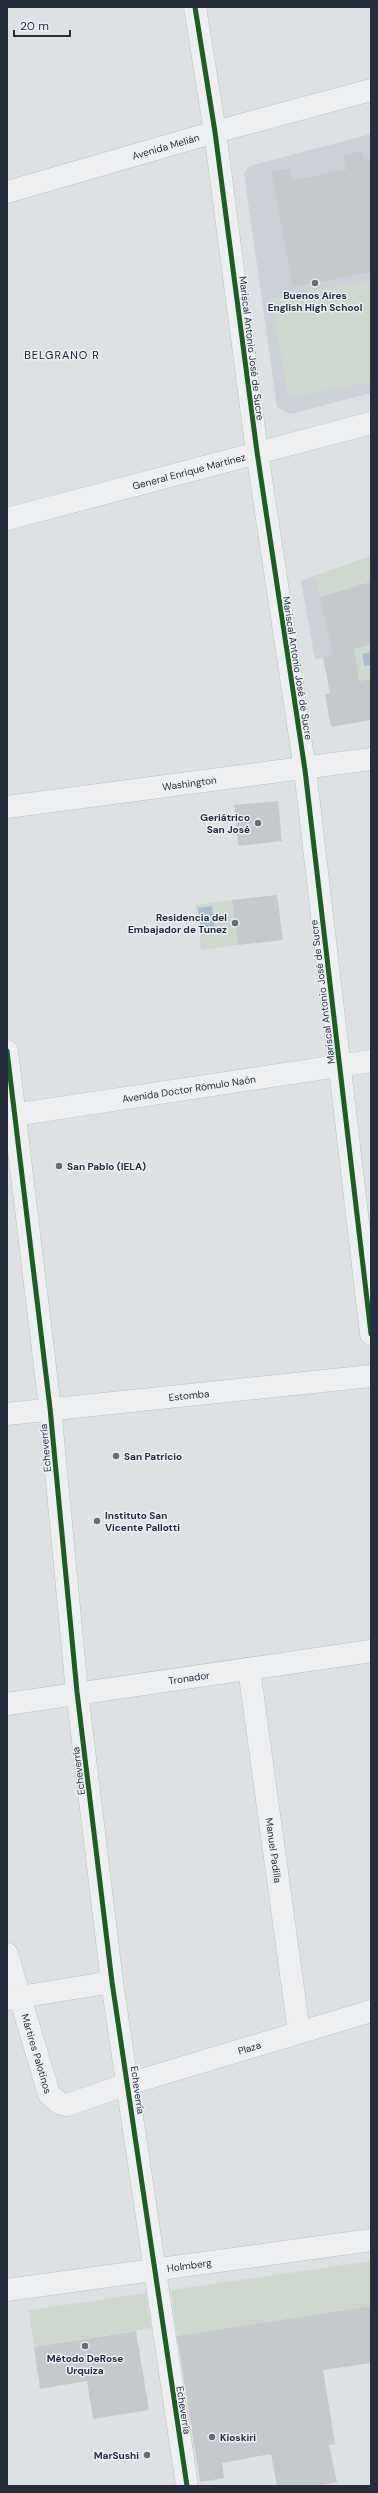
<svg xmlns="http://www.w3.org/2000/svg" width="378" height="2493" font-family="'DM Sans',sans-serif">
<rect width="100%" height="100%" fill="#dee1e4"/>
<!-- built -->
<g fill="#ccd0d7">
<path d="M371 134V393L290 414 277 407 244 173 249 166Z"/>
<path d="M371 556V644L315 660 301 581Z"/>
</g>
<!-- green -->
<g fill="#cfd8cf">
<path d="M371 280V382L288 397 271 298Z"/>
<path d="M371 556V582L320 597 315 576Z"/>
<path d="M371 644V652L362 654 364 666 371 665V679L359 681 351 650Z"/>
<path d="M232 900 238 945 201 950 196 905Z"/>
<path d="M371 2261V2306L177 2336 171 2290Z"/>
<path d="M146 2293 151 2328 34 2347 29 2310Z"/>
</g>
<!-- water -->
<g fill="#acbdd0">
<path d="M371 652V665L364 666 362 654Z"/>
<path d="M212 906 215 931 210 932 209 928 201 930 198 908Z"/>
</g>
<!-- building -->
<g fill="#c6c9cc">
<path d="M362 151 364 159 371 158V272L293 287 271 172 290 168 292 180 346 170 343 155Z"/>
<path d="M371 582V644L354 649 359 681 371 679V720L331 727 325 694H330L323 657 333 655 320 597Z"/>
<path d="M278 801 282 841 238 846 234 805Z"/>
<path d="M277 895 283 940 238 945 232 900Z"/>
<path d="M371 2306V2363L323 2370 335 2444 329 2445 337 2482 318 2486H277L271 2454 222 2463 224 2478 200 2482 177 2336Z"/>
<path d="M136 2331 149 2410 93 2419 87 2381 40 2389 34 2347Z"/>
</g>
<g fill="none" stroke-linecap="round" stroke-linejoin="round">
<defs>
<g id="minor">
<path d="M195 7 215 132 257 452 305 770 371 1334"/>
<path id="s1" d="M7 192 215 132 371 90"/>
<path id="s2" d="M7 519 371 423"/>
<path id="s3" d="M7 807 371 759"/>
<path d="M7 1051 50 1408 77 1692 112 1982 187 2486"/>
<path id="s4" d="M7 1116 371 1061"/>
<path id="s5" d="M7 1414 371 1376"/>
<path id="s6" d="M249 1669 299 2032"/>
<path id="s7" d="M7 1704 371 1651"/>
<path id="s8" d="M7 1954 49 2094 59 2103 67 2105 128 2084 371 2011"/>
<path d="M7 1999 112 1982"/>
<path id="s9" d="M7 2290 371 2240"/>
</g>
</defs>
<!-- minor casing -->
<use href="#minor" stroke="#bdbfc2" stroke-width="23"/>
<!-- minor -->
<use href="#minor" stroke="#eeeff1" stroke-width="22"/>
<defs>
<g id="cycleway">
<path d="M195 7 215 132 257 452 305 770 371 1334"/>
<path d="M7 1051 50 1408 77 1692 112 1982 187 2486"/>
</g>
</defs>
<!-- cycleway casing -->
<use href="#cycleway" stroke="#ebeff4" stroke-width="8"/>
<!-- cycleway -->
<use href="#cycleway" stroke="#1b5e20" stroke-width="5"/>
</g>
<!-- markers -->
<g fill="#666d77" stroke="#ebeff4" stroke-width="1.5">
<circle cx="315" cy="283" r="4"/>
<circle cx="258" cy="823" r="4"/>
<circle cx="235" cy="923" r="4"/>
<circle cx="59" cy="1166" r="4"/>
<circle cx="116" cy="1456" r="4"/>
<circle cx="97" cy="1521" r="4"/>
<circle cx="85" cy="2346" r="4"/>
<circle cx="212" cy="2437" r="4"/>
<circle cx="147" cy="2455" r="4"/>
</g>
<g text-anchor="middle" stroke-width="3" stroke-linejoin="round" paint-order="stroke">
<!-- street labels -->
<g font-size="10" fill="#262e3d" stroke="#ebeff4">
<text dy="4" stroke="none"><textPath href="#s1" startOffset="165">Avenida Melián</textPath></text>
<text transform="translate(252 348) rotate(83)" y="4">Mariscal Antonio José de Sucre</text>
<text dy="4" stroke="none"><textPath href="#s2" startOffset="188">General Enrique Martínez</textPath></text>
<text transform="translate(298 668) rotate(81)" y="4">Mariscal Antonio José de Sucre</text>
<text dy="4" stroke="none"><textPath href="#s3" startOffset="184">Washington</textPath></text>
<text transform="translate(322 992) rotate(-97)" y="4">Mariscal Antonio José de Sucre</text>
<text dy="4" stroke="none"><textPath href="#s4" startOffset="184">Avenida Doctor Rómulo Naón</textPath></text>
<text dy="4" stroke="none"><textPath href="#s5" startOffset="183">Estomba</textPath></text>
<text transform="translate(45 1448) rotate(-95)" y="4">Echeverría</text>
<text dy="4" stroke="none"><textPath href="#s7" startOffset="184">Tronador</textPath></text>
<text transform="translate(78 1771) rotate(-97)" y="4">Echeverría</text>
<text dy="4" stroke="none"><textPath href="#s6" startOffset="183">Manuel Padilla</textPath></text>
<text dy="4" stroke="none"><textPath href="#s8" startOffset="359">Plaza</textPath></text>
<text dy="4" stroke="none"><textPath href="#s8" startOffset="104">Mártires Palotinos</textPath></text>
<text transform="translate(138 2090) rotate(82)" y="4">Echeverría</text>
<text dy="4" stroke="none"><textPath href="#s9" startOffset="184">Holmberg</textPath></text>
<text transform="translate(184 2410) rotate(81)" y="4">Echeverría</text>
</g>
<!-- poi labels -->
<g font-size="10" font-weight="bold" fill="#262e3d" stroke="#ebeff4" text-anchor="start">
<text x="315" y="299" text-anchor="middle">Buenos Aires<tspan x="315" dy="12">English High School</tspan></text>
<text x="250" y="821" text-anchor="end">Geriátrico<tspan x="250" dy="12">San José</tspan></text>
<text x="227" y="921" text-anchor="end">Residencia del<tspan x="227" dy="12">Embajador de Tunez</tspan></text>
<text x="67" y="1170">San Pablo (IELA)</text>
<text x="124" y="1460">San Patricio</text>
<text x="105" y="1519">Instituto San<tspan x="105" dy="12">Vicente Pallotti</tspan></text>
<text x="85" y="2362" text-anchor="middle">Método DeRose<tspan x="85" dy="12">Urquiza</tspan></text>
<text x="220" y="2441">Kioskiri</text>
<text x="139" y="2459" text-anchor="end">MarSushi</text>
</g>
<!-- neighbourhood labels -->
<g font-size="11" letter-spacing="1" fill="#181f2d" stroke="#ebeff4">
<text x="62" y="359">BELGRANO R</text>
</g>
</g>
<!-- border -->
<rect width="378" height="2493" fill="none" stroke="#262e3d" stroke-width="16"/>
<!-- scale -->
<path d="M14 30v6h56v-6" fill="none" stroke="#262e3d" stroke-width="2"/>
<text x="20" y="30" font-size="12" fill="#262e3d" stroke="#ebeff4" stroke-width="3" paint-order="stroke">20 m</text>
</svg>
